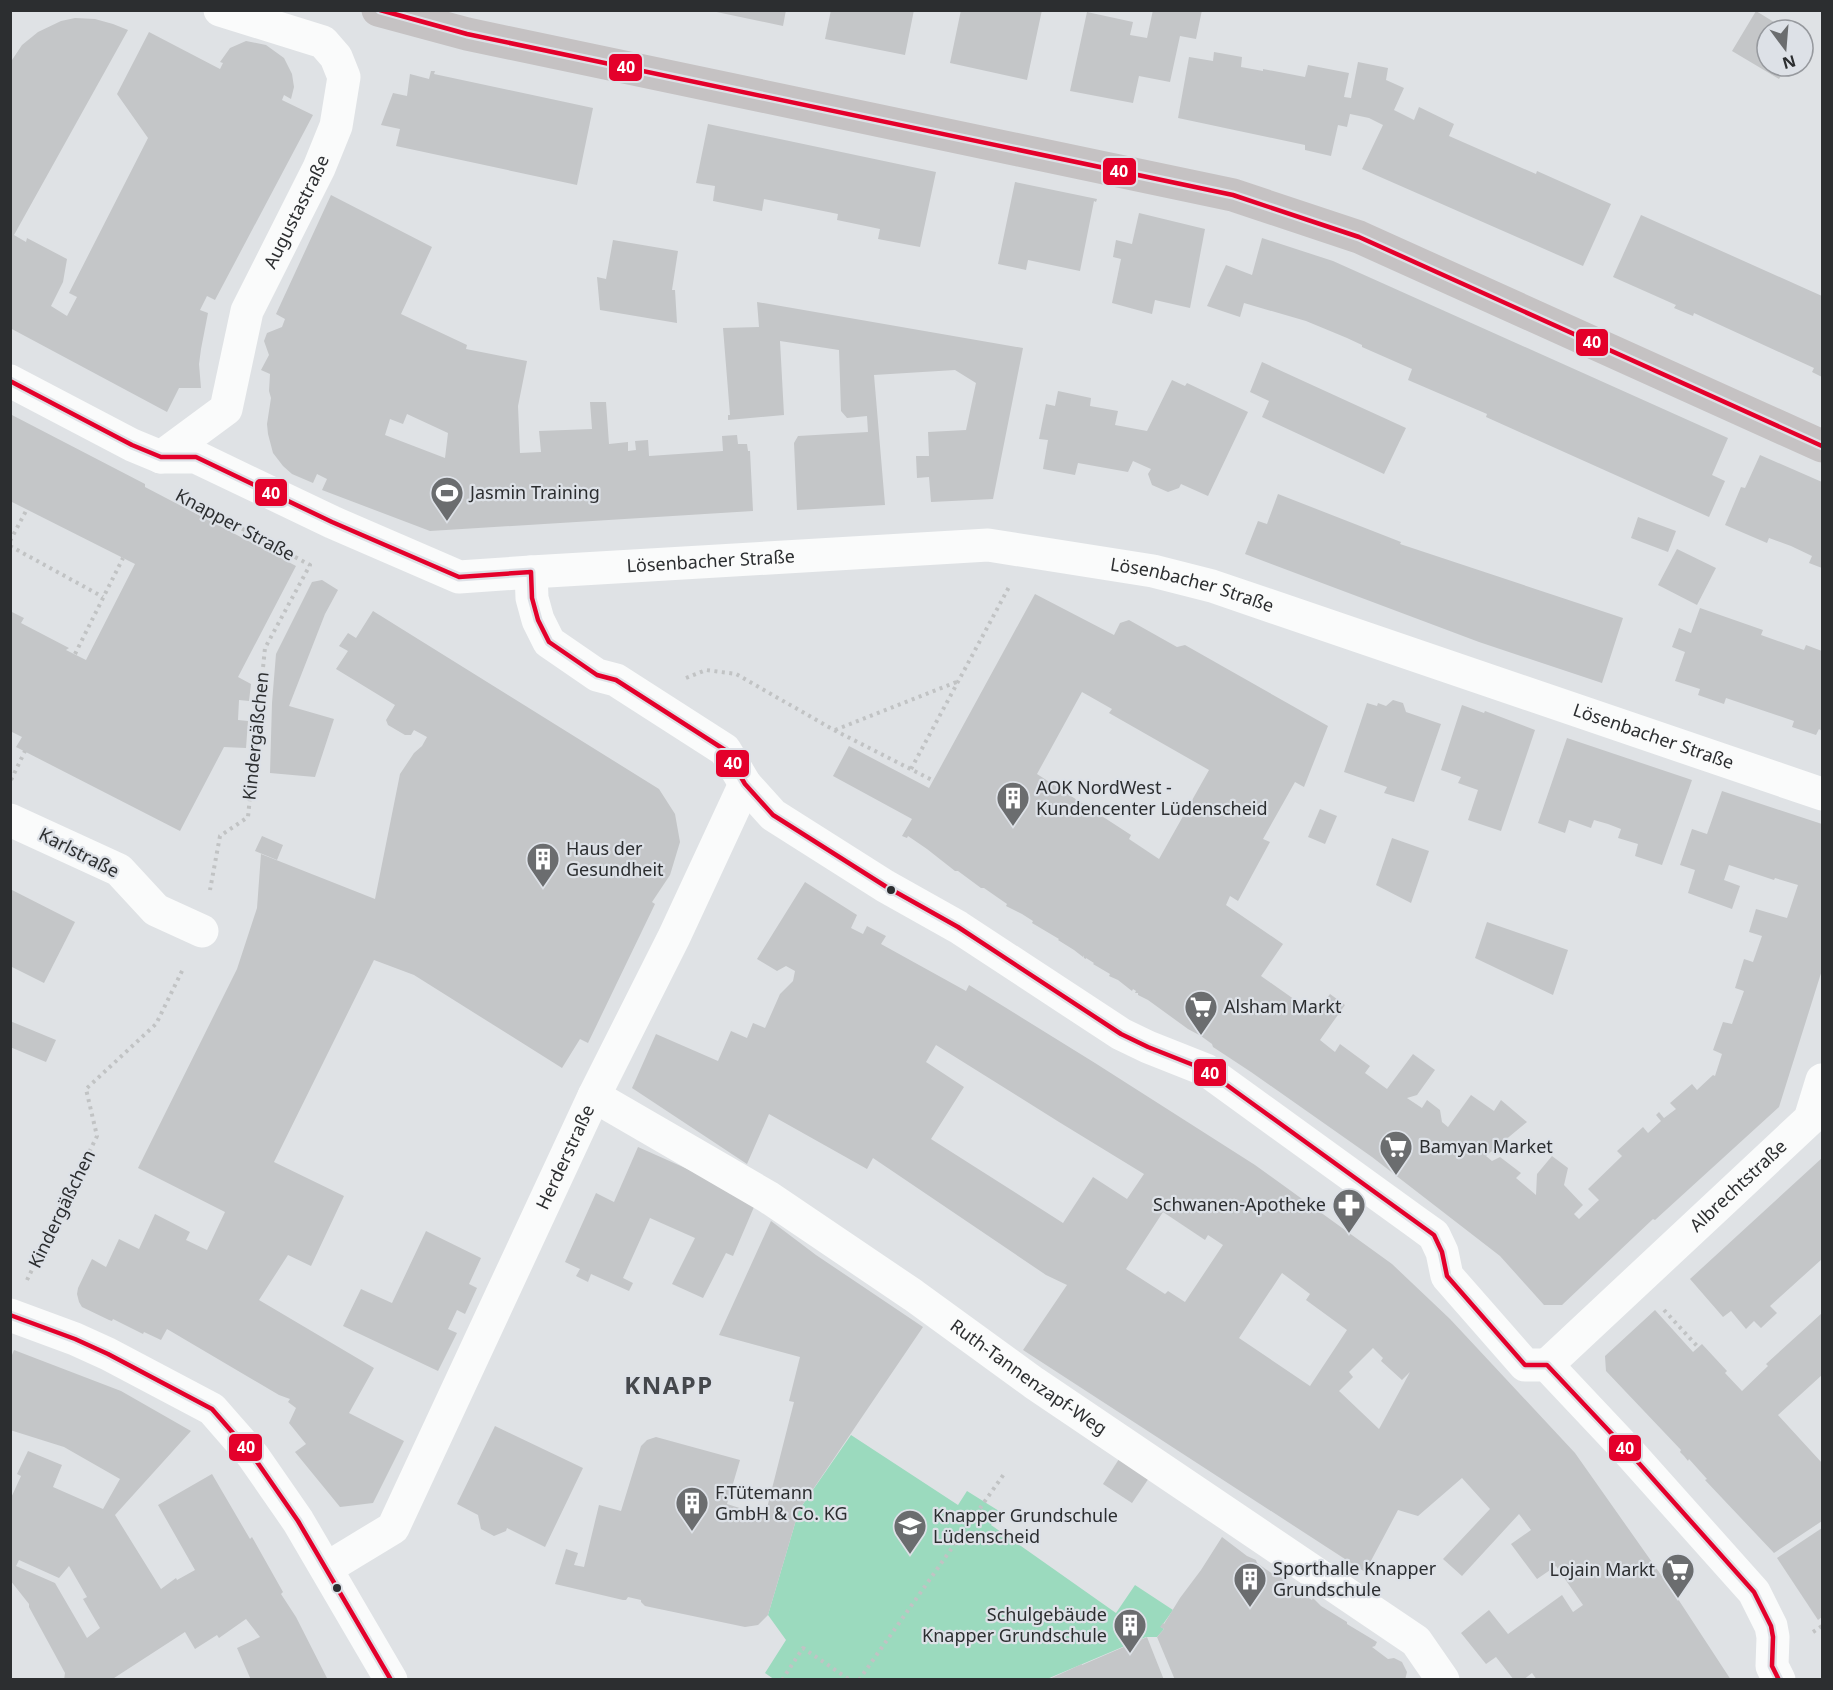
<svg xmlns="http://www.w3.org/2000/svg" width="1833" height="1690" font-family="'Noto Sans',sans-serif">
<rect width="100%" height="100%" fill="#dfe2e5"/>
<!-- green -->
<path fill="#9bdabe" d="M851 1435 958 1505 967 1491 999 1511 991 1525 1116 1613 1135 1585 1173 1610 1161 1627 1164 1629 1157 1637H1146L1047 1679 775 1680 765 1673 786 1640 768 1615 799 1510Z"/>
<!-- building -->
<g fill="#c4c6c8" fill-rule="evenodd">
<path d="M707 10H786L783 26Z"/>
<path d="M831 10H914L905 55 825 39Z"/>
<path d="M961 10H1042L1027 80 950 63Z"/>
<path d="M1153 10H1202L1196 39 1180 36 1170 82 1139 76 1133 103 1070 91 1087 12 1133 22 1130 35 1147 38Z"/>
<path d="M1756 11 1787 30H1767V66H1787L1779 79 1732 51Z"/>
<path d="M75 18 95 19 113 24 128 30 14 235 26 242 27 238 67 259 63 282 51 306 67 316 77 297 69 293 148 138 117 94 149 32 220 69 223 63 220 62 230 48 246 41 266 45 284 58 292 74 294 87 291 99 284 95 282 100 313 115 215 300 207 296 200 310 208 313 201 349 199 364 201 388H179L167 412 10 328V63L22 45 38 32 61 21Z"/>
<path d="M1214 52 1242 57 1241 67 1263 71V69L1305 77 1308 65 1349 73 1344 97 1351 98 1358 62 1388 68 1386 80 1404 88 1394 110 1414 120 1419 107 1454 124 1449 136 1536 174 1537 171 1611 204 1583 266 1362 169 1383 125 1369 118 1350 114 1347 127 1338 125 1331 156 1305 150V145L1178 118 1189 57 1213 61Z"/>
<path d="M431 71H435L434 74 593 108 577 185 396 146 400 129 381 125 393 93 407 96 410 74 429 79Z"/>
<path d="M708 124 936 172 920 247 878 239 880 229 837 220 838 214 764 199 762 211 713 201 715 186 696 183Z"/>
<path d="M1015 182 1097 199 1096 202 1094 201 1080 271 1028 260 1026 270 998 264Z"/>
<path d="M331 195 432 247 401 314 467 345 466 349 527 361 518 406 520 453 541 452 539 431 592 429 590 402H606L609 444 628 442V451L636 450 635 441 648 440 649 456 723 451 722 436 737 435 738 444H747L748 451H750L753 511 430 531 322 490 327 479 317 474 313 483 292 474 283 466 273 453 268 434 267 424 271 398 269 391 270 374 261 370 269 355 264 341 267 333 282 327 285 319 276 314ZM407 414 448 433 445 458 385 435 390 419 403 424Z"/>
<path d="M1139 213 1205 229 1190 308 1155 300 1152 314 1112 303 1121 259 1113 257 1116 240 1132 244Z"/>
<path d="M1641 215 1822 296V377L1812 372 1814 368 1694 313 1693 316 1674 308 1676 305 1613 277Z"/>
<path d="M1262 238 1333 261 1728 438 1712 475 1725 481 1709 517 1486 417 1487 414 1408 380 1412 369 1362 347V345L1347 338 1306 321 1244 303 1240 317 1207 306 1226 265 1252 275Z"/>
<path d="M613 240 678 251 672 290H675L677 323 600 310 597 277 606 279Z"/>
<path d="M757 302 1023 348 993 499 931 502 929 477 917 478 916 456H929L928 432 966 430 976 383 955 370 874 375 885 505 797 510 794 443 798 436 868 432 867 416 847 418 841 411 839 350 780 341 784 415 728 420V415H730L723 328 759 327Z"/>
<path d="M1262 362 1406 428 1384 474 1262 417 1269 401 1250 392Z"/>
<path d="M1172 380 1185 386 1187 383 1248 412 1208 496 1181 484 1179 488 1168 492 1152 485 1148 474 1151 469 1133 461 1128 472 1078 463 1075 475 1043 469 1048 440 1039 439 1046 404 1055 406 1058 391 1091 398 1090 406 1118 411 1115 425 1147 431Z"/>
<path d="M10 414 145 484V487L296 566 238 677 251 684 249 701 239 700 238 720 248 721 246 748 224 747 180 831 16 747 22 737 10 731V611L24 618 21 623 69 648 66 650 86 660 135 564 10 501Z"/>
<path d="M1760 455 1822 482V568L1809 563 1812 556 1791 546 1769 538 1767 543 1725 525 1741 487 1745 488Z"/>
<path d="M1278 494 1401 542 1400 544 1623 618 1602 683 1479 642 1245 554 1258 521 1267 524Z"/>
<path d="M1638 517 1676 531 1668 552 1631 538Z"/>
<path d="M1677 549 1716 568 1697 605 1658 585Z"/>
<path d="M322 580 338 590 325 614 289 706 334 719 315 777 270 773 272 703 276 654 312 582Z"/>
<path d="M1035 594 1114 635 1120 623 1129 620 1177 647 1185 645 1328 726 1304 787 1295 782 1263 839 1270 842 1238 901 1230 896 1226 905 1283 944 1261 976 1315 1014 1330 994 1345 1005 1320 1040 1335 1052 1340 1044 1370 1066 1365 1073 1387 1089 1413 1054 1435 1070 1417 1095 1407 1098 1422 1108 1427 1100 1440 1110 1442 1122 1448 1127 1471 1095 1494 1111 1501 1100 1527 1122 1486 1156 1492 1161 1500 1157 1521 1173 1516 1178 1536 1195 1537 1174 1552 1156 1568 1168 1564 1185 1583 1205 1574 1214 1579 1219 1599 1200 1588 1189 1622 1156 1617 1151 1643 1127 1648 1133 1661 1121 1656 1115 1659 1112 1664 1118 1676 1109 1670 1103 1692 1084 1697 1090 1713 1075 1715 1076 1722 1054 1713 1050 1723 1022 1732 1024 1744 991 1735 988 1744 959 1753 962 1762 936 1749 932 1756 909 1787 918 1798 885 1775 878 1774 880 1729 865 1724 880 1740 886 1732 909 1688 893 1695 870 1680 865 1692 829 1707 834 1722 791 1822 824V970L1779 1107 1655 1220 1653 1219 1562 1305H1544L1500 1256 1372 1157 1251 1072 1213 1047 1212 1044 1201 1036 1188 1029 1148 1000 1138 995V993H1135L1136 991 1133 989 1132 991 1118 980 1109 976 1110 974 1093 964 1094 963 1086 958V959L1084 958 1083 955V957L1074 950 1058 940 1059 939 1032 923 1033 921 1022 914 1006 906 1007 904 984 888H981L958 871H955L927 849 908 836 907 838 902 836 912 819 833 776 849 746 929 788ZM1082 692 1112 709 1109 713 1209 770 1159 859 1129 839 1131 835 1037 774Z"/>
<path d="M1700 608 1763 630 1761 635 1804 650 1806 645 1822 651V731L1819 729 1816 735 1792 727 1794 721 1726 698 1724 704 1698 695 1700 689 1675 681 1685 652 1672 647 1679 628 1691 633Z"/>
<path d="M373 611 659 789 675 814 680 842 670 875 652 902 655 904 588 1043 580 1039 562 1068 414 975 374 960 274 1162 344 1196 311 1266 288 1255 259 1300 374 1368 349 1413 404 1441 373 1503 340 1507 295 1452 306 1444 289 1423 296 1408 288 1402 290 1399 279 1395 167 1329 161 1340 144 1332 143 1334 113 1319 112 1321 109 1320 82 1307 79 1302 77 1294 78 1288 92 1259 106 1267 119 1239 139 1249 155 1214 190 1232 186 1240 207 1250 225 1212 138 1168 237 969 257 908 261 854 375 899 400 774 414 753 422 746 427 737 414 730 411 735H405L388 725 386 720 395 705 336 669 348 651 339 646 348 633 356 638Z"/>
<path d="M1393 700 1403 703 1406 712 1441 724 1414 802 1384 793 1387 787 1344 772 1367 703 1377 706 1378 703 1386 706Z"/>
<path d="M1462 705 1484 713 1485 711 1535 730 1501 831 1468 820 1478 790 1458 783 1461 777 1441 770Z"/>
<path d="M1567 738 1692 780 1662 865 1635 856 1638 844 1618 838 1621 829 1608 824 1594 820 1591 828 1569 820 1565 833 1538 823Z"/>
<path d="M1320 809 1337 816 1325 844 1308 837Z"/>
<path d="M262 836 283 845 277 860 255 851Z"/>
<path d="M1392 838 1429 851 1411 903 1376 885Z"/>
<path d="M805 882 857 915 851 928 863 934 867 926 886 936 881 944 966 991 969 985 1095 1063 1255 1165 1392 1264 1450 1319 1575 1453 1678 1599 1731 1680H1537L1532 1673 1523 1680H1514L1496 1657 1486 1664 1461 1633 1489 1610 1508 1634 1562 1595 1573 1612 1583 1605 1556 1566 1537 1579 1511 1544 1531 1530 1519 1514 1462 1576 1443 1559 1490 1509 1462 1478 1418 1516 1398 1510 1365 1572 1023 1350 1067 1285 1046 1275 873 1158 867 1169 769 1114 747 1164 632 1088 656 1034 718 1061 731 1031 747 1038 753 1023 765 1028 780 994 793 981 795 971 786 966 777 971 757 959ZM936 1045 1059 1122 1144 1174 1127 1199 1093 1177 1063 1223 931 1139 964 1087 926 1062ZM1163 1212 1205 1240 1208 1235 1223 1245 1185 1302 1168 1291 1165 1294 1126 1269ZM1282 1273 1310 1294 1306 1300 1347 1330 1310 1386 1239 1338ZM1373 1348 1383 1358 1381 1361 1402 1380 1410 1372 1379 1429 1339 1391 1353 1377 1349 1372Z"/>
<path d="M10 889 75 922 44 983 10 966Z"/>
<path d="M1487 922 1568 950 1553 995 1475 958Z"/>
<path d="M10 1021 56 1040 46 1062 10 1047Z"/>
<path d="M638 1147 757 1200 733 1256 726 1253 703 1298 672 1284 695 1238 650 1218 623 1278 633 1283 629 1291 591 1274 588 1282 576 1276 580 1269 565 1262 596 1193 614 1202Z"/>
<path d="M1822 1158V1259L1770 1306 1777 1313 1761 1328 1754 1321 1746 1329 1731 1311 1723 1317 1690 1279Z"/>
<path d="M771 1221 816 1255 923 1327 799 1510 768 1615 758 1625 745 1627 645 1606 641 1602V1600L628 1597 626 1600H623L555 1584 566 1549 578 1553 574 1565 584 1567 599 1505 621 1511 641 1446 647 1440 656 1437 740 1460 727 1504 765 1516 794 1402 789 1401 800 1357 719 1335Z"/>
<path d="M426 1231 481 1258 469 1284 477 1288 465 1314 457 1310 448 1329 457 1333 438 1371 343 1326 361 1289 392 1303Z"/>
<path d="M1655 1310 1693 1352 1702 1344 1727 1371 1725 1373 1742 1391 1768 1366 1766 1364 1822 1313V1375L1778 1415 1822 1463V1521L1774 1553 1705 1480 1707 1479 1689 1459 1688 1461 1684 1456 1680 1452 1681 1450 1606 1371 1605 1356Z"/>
<path d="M14 1350 121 1391 191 1431 115 1515 161 1589 176 1578 177 1580 195 1570 158 1505 212 1474 250 1539 252 1537 283 1592 281 1594 296 1617 328 1680H251L237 1648 260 1637 246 1619 219 1638 217 1635 195 1649 185 1632 111 1680H64L65 1673 29 1607V1604L10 1580V1500L21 1476 17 1474 28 1451 62 1465 53 1487 103 1509 120 1479 64 1447 10 1430V1360ZM19 1560 59 1578 69 1566 87 1597 83 1599 100 1628 87 1638 55 1583 16 1566Z"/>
<path d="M495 1426 583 1468 545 1547 507 1528 506 1531 494 1536 481 1529 478 1515 457 1504Z"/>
<path d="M1119 1459 1149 1478 1132 1503 1103 1484Z"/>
<path d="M1822 1528V1617L1818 1620 1777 1558Z"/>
<path d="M1222 1537 1247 1556 1256 1560 1257 1563 1274 1575 1285 1579 1284 1581 1302 1594 1312 1600 1313 1598 1321 1606 1347 1622V1624L1377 1642 1375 1646 1372 1647 1388 1659 1394 1658 1402 1662 1407 1672 1405 1680H1175L1157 1637 1164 1629 1160 1627 1163 1623 1164 1624 1180 1598 1201 1570Z"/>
<path d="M1147 1637 1164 1680H1047L1082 1664V1665Z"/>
</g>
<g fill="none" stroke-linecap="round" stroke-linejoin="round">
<!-- path -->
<g stroke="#c1c3c4" stroke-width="4" stroke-dasharray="3 4.5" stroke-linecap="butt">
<path d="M209 511 310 565 265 648 248 817 220 836 210 890"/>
<path d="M10 541 27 509"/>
<path d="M10 546 103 597"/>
<path d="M75 654 123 558"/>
<path d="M686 678 706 670 736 674 834 730 932 780"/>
<path d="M835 730 959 681"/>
<path d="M911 769 1009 587"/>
<path d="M11 780 25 751"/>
<path d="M27 1280 97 1136 86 1089 156 1024 184 967"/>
<path d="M1664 1310 1698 1347"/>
<path d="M1813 1632 1822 1626"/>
<path d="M782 1680 803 1648 850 1680"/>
<path d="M859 1680 1004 1474"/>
</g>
<!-- minor -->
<g stroke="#fafbfb" stroke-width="33">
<path d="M10 381 132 445 161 457H196L332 522 459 577 531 572 532 598 538 620 549 642 597 675 616 680 725 750 745 784 773 815 885 886 958 927 1121 1034 1148 1047 1206 1070 1416 1222 1434 1235 1442 1252 1447 1276 1525 1365H1547L1628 1451 1754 1592 1771 1626 1773 1637 1772 1666 1779 1680"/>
<path id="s1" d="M161 457 226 409 247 311 319 168 336 126 344 77 336 57 323 42 220 10"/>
<path id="s2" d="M531 572 988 545 1153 571 1212 586 1822 794"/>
<path d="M10 820 119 870 156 910 202 931"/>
<path id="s3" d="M594 1096 768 1197 913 1295 1034 1383 1416 1641 1443 1680"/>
<path d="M10 1315 75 1339 108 1354 212 1409 253 1456 298 1521 391 1680"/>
<path id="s4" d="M1547 1365 1810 1119 1822 1080"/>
<path id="s5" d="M327 1568 393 1528 594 1096 674 937 745 784"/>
</g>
<!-- major -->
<path stroke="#c5c2c3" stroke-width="33" d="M378 10 467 34 1233 195 1359 237 1822 446"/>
<defs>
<g id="bus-1">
<path d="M380 10 467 34 1233 195 1359 237 1822 446"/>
<path d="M10 381 132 445 161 457H196L332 522 459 577 531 572 532 598 538 620 549 642 597 675 616 680 725 750 745 784 773 815 885 886 958 927 1121 1034 1148 1047 1206 1070 1434 1235 1442 1252 1447 1276 1525 1365H1547L1628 1451 1754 1592 1771 1626 1773 1637 1772 1666 1779 1680"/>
<path d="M10 1315 75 1339 108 1354 212 1409 253 1456 298 1521 391 1680"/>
</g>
</defs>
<!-- bus-1 casing -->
<use href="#bus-1" stroke="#dde1e7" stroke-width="9"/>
<!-- bus-1 -->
<use href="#bus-1" stroke="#e4002b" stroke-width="4.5"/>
</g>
<!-- icons -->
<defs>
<symbol id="stadium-pin" viewBox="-11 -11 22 30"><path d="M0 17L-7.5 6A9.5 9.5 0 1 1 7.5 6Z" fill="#6b6d6f" stroke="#dde1e7"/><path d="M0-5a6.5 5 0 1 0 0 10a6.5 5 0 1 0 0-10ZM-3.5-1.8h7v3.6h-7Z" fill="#fff"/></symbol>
<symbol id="building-pin" viewBox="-11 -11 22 30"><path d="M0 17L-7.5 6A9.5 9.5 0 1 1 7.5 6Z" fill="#6b6d6f" stroke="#dde1e7"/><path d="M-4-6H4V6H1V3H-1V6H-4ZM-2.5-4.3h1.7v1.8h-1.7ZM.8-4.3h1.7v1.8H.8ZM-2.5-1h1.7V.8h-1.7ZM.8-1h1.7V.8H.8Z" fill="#fff"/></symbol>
<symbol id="supermarket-pin" viewBox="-11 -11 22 30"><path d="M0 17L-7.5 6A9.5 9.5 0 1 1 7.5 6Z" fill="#6b6d6f" stroke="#dde1e7"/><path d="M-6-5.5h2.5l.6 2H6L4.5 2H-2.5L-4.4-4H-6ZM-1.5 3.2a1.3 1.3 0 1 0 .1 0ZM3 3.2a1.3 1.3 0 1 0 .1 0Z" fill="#fff"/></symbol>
<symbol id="pharmacy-pin" viewBox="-11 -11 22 30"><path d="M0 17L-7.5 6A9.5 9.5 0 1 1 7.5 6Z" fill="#6b6d6f" stroke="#dde1e7"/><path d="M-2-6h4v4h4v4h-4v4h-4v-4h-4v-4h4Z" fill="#fff"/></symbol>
<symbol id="school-pin" viewBox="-11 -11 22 30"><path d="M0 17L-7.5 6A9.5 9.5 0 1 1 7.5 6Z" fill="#6b6d6f" stroke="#dde1e7"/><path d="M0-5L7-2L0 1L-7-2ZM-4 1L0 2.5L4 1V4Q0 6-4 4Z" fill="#fff"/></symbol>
</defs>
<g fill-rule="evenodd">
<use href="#stadium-pin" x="428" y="474" width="38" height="52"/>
<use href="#building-pin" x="994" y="779" width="38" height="52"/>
<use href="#building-pin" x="524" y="840" width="38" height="52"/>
<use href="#supermarket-pin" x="1182" y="988" width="38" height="52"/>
<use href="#supermarket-pin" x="1377" y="1128" width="38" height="52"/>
<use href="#pharmacy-pin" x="1330" y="1186" width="38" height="52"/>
<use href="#building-pin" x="673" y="1484" width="38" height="52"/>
<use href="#school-pin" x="891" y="1507" width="38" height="52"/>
<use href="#supermarket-pin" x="1659" y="1551" width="38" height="52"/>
<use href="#building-pin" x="1231" y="1560" width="38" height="52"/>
<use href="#building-pin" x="1111" y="1606" width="38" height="52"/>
</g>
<!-- markers -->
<g fill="#2c2e30" stroke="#dde1e7" stroke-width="2">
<circle cx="891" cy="890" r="5"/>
<circle cx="337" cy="1588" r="5"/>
</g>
<g text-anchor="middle" stroke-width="4.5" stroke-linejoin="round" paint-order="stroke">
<!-- street labels -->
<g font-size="18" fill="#2c2e30" stroke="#dde1e7">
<text dy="6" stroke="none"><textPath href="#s1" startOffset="292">Augustastraße</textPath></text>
<text transform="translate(235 525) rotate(28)" y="6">Knapper Straße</text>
<text dy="6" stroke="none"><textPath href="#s2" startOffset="180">Lösenbacher Straße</textPath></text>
<text dy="6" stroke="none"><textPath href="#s2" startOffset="666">Lösenbacher Straße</textPath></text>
<text transform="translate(256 736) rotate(-84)" y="6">Kindergäßchen</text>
<text dy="6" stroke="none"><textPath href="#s2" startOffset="1152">Lösenbacher Straße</textPath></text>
<text transform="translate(79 853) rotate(27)" y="6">Karlstraße</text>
<text dy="6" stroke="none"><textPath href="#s5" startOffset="486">Herderstraße</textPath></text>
<text dy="6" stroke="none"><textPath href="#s4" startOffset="262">Albrechtstraße</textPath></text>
<text transform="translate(62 1209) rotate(-64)" y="6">Kindergäßchen</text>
<text dy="6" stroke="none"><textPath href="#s3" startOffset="518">Ruth-Tannenzapf-Weg</textPath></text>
</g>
<!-- poi labels -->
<g font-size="18" fill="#2c2e30" stroke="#dde1e7" text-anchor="start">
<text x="470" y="499">Jasmin Training</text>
<text x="1036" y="794">AOK NordWest -<tspan x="1036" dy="21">Kundencenter Lüdenscheid</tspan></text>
<text x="566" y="855">Haus der<tspan x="566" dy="21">Gesundheit</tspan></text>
<text x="1224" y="1013">Alsham Markt</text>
<text x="1419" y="1153">Bamyan Market</text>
<text x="1326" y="1211" text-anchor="end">Schwanen-Apotheke</text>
<text x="715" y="1499">F.Tütemann<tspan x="715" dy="21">GmbH &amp; Co. KG</tspan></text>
<text x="933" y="1522">Knapper Grundschule<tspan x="933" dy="21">Lüdenscheid</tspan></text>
<text x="1273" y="1575">Sporthalle Knapper<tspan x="1273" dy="21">Grundschule</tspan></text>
<text x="1655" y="1576" text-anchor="end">Lojain Markt</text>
<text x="1107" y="1621" text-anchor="end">Schulgebäude<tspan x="1107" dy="21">Knapper Grundschule</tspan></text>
</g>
<!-- district labels -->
<g font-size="24" font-weight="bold" letter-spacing="1.5" fill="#45484c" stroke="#dde1e7">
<text x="669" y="1394">KNAPP</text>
</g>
</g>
<g stroke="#dde1e7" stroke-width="2">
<rect x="608" y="53" width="35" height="29" rx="6" fill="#e4002b"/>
<rect x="1102" y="157" width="35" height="29" rx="6" fill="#e4002b"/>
<rect x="1575" y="328" width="34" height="29" rx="6" fill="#e4002b"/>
<rect x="254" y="478" width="34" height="29" rx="6" fill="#e4002b"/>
<rect x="715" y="749" width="35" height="29" rx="6" fill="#e4002b"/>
<rect x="1193" y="1058" width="34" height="29" rx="6" fill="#e4002b"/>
<rect x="228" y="1433" width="35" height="29" rx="6" fill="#e4002b"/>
<rect x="1608" y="1434" width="34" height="28" rx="6" fill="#e4002b"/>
</g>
<g font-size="16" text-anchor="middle" font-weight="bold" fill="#fff">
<text x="626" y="73">40</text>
<text x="1119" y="177">40</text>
<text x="1592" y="348">40</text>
<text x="271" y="499">40</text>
<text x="733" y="769">40</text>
<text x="1210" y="1079">40</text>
<text x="246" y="1453">40</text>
<text x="1625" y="1454">40</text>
</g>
<!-- border -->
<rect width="1833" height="1690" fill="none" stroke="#2c2e30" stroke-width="24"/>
<!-- north arrow -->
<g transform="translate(1785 48) rotate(164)"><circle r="28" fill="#dde1e7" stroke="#96999e" stroke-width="1.5"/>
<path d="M0-4.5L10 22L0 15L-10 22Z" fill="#6b6d6f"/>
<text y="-9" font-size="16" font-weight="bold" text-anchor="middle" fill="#2c2e30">N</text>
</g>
</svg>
